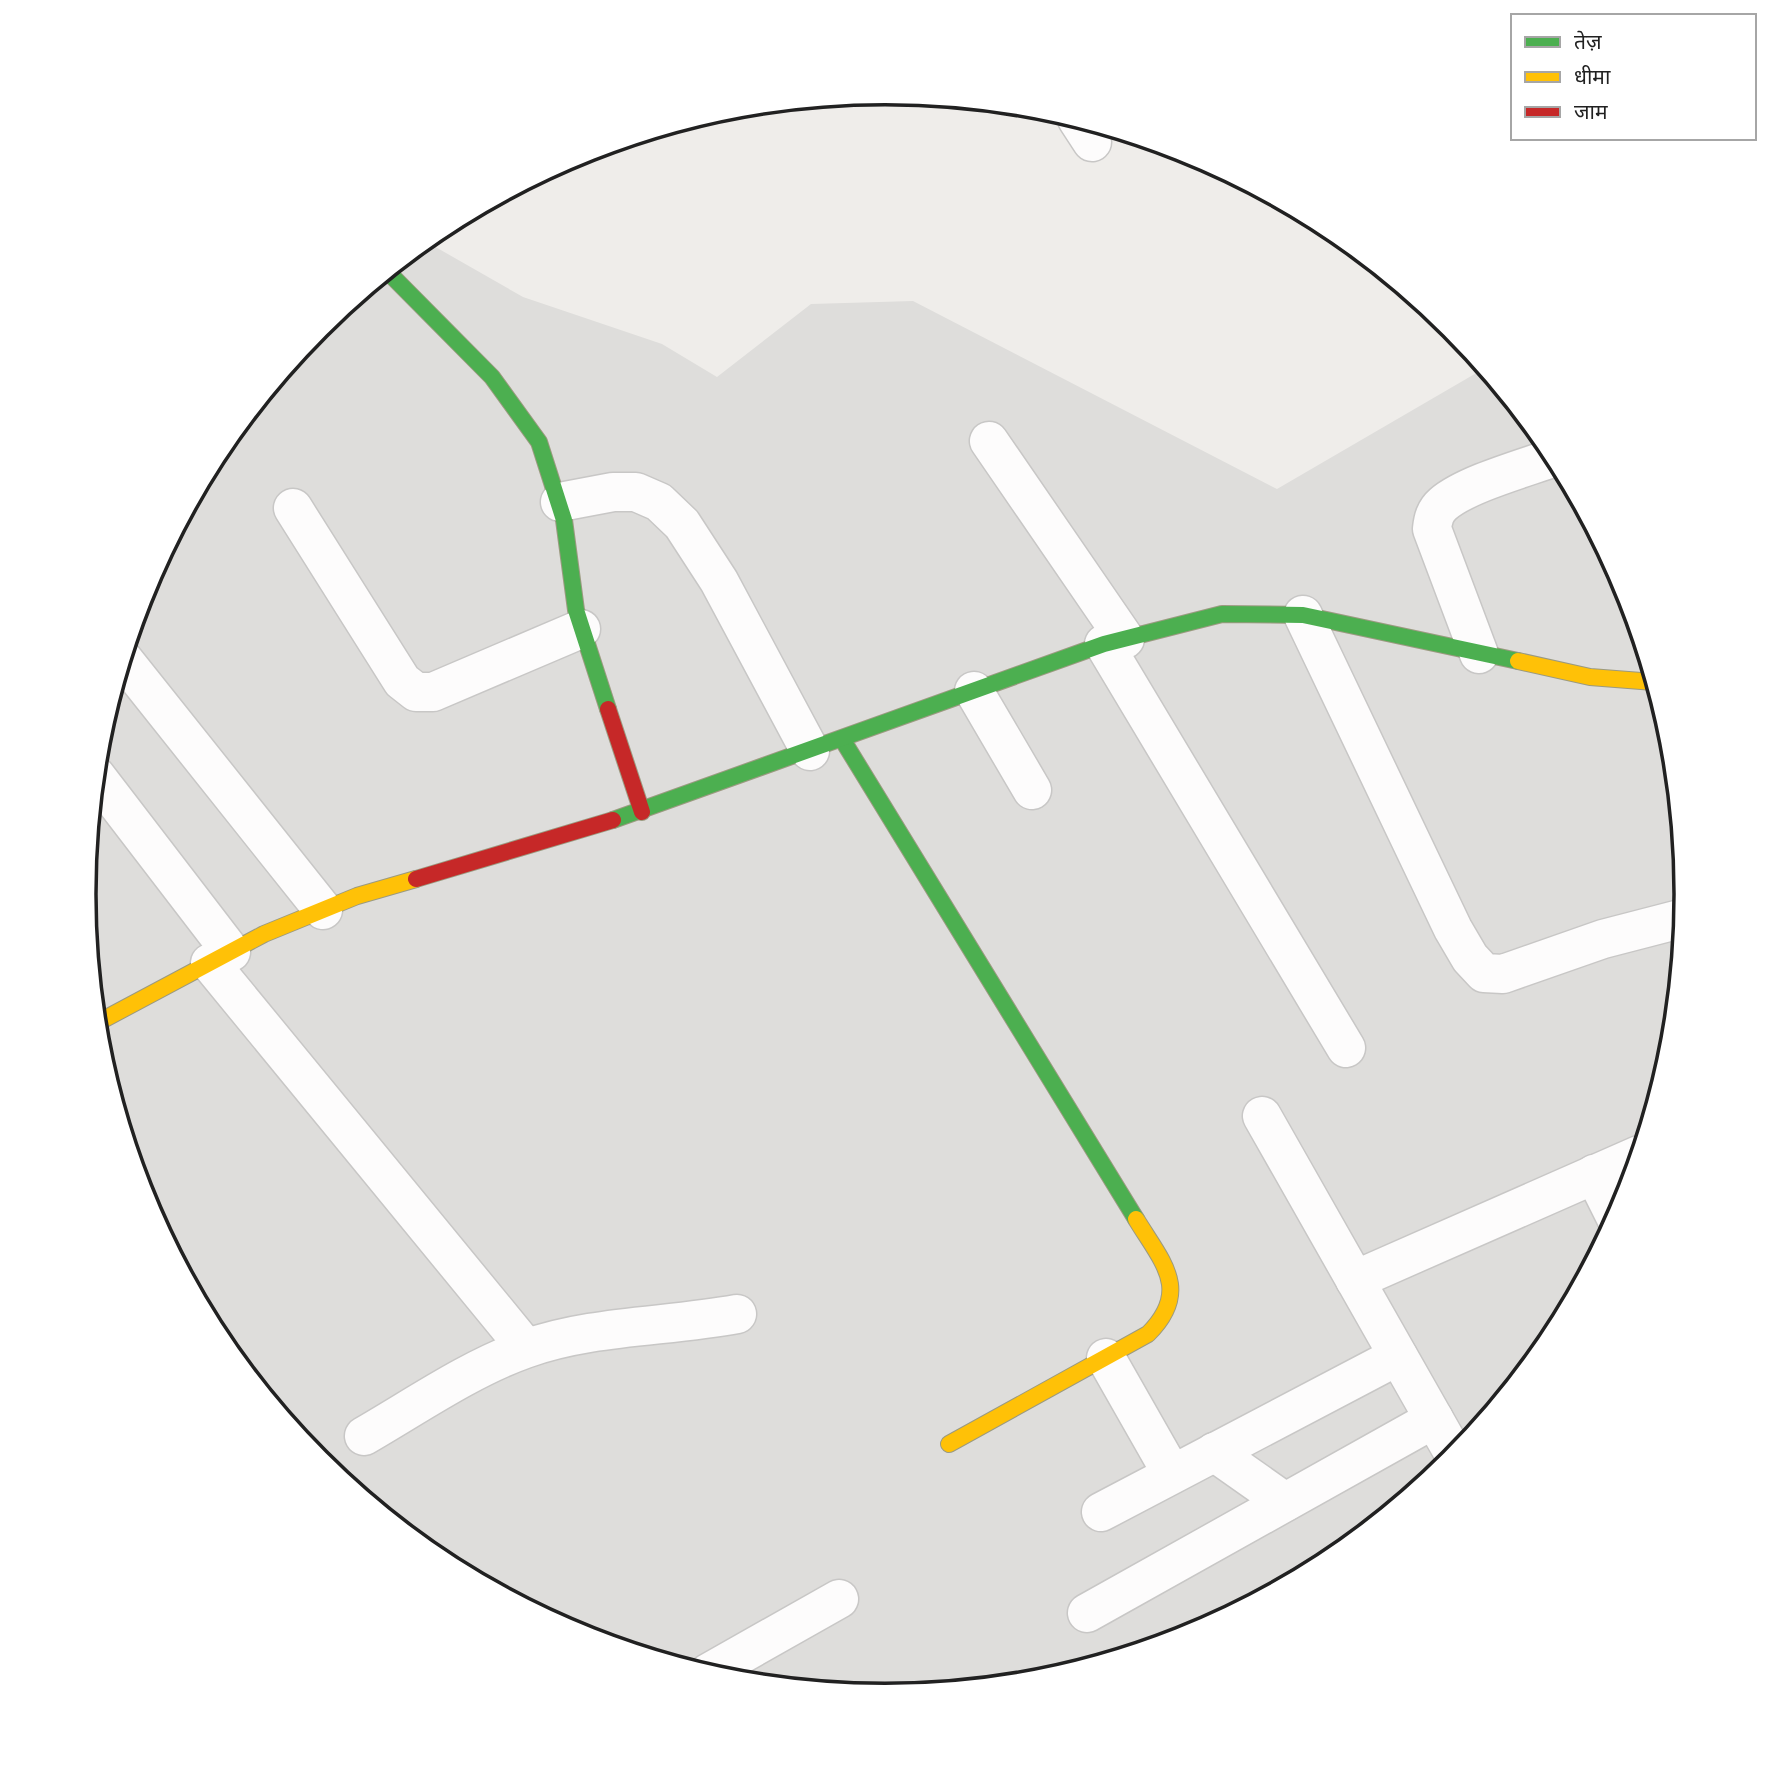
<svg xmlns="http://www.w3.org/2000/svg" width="1770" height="1788" font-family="'Titillium Web','Noto Sans Devanagari',sans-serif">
<rect width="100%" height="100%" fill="#efedea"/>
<!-- residential -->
<path fill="#dedddb" d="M425 241 523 297 662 344 717 377 811 304 913 301 1277 489 1485 368 1551 449 1625 588 1671 738 1686 894 1671 1051 1625 1201 1551 1339 1451 1461 1330 1560 1191 1634 1041 1680 885 1695 728 1680 578 1634 440 1560 318 1460 219 1339 145 1200 99 1050 84 894 99 737 145 587 219 449 319 327Z"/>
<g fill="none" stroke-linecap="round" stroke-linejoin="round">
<defs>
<g id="street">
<path d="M1077 119 1092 142"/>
<path d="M989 441 1125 639"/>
<path d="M560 502 613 492H636L659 502 682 524 719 581 810 751"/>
<path d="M293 508 402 681 416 692H433L581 629"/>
<path d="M1303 615 1453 929 1470 958 1484 973 1503 974 1603 939 1684 918"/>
<path d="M1104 644 1346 1048"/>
<path d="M1479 654 1432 529C1433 519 1435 511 1443 504 1466 484 1525 468 1555 457"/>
<path d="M123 659 323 910"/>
<path d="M974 691 1032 790"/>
<path d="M96 776 231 952"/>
<path d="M210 963 526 1348"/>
<path d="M1262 1116 1455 1456"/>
<path d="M1594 1174 1616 1218"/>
<path d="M1355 1280 1639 1155"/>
<path d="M1106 1358 1172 1474"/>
<path d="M364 1436C416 1406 469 1369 525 1349 591 1325 668 1327 737 1314"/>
<path d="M1214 1452 1285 1502"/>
<path d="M1101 1512 1398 1356"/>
<path d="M1087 1613 1434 1419"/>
<path d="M708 1673 839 1599"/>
</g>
<g id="fast">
<path d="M387 271 492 377 539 442 564 520 576 610 608 709"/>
<path d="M842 739 1136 1219"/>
<path d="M613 820 1104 644 1222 614 1303 615 1518 661"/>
</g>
<g id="slow">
<path d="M1518 661 1590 677 1654 682"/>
<path d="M97 1023 264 934 357 896 416 879"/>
<path d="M949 1444 1148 1334C1192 1290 1162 1262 1136 1219"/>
</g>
<g id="jam">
<path d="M608 709 642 812"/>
<path d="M416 879 613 820"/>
</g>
</defs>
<!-- street casing -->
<use href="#street" stroke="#c8c7c6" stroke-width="41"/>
<!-- fast casing -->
<use href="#fast" stroke="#9b9a80" stroke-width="18"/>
<!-- slow casing -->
<use href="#slow" stroke="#9b9a80" stroke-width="18"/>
<!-- jam casing -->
<use href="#jam" stroke="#9b9a80" stroke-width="18"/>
<!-- street -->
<use href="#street" stroke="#fdfcfc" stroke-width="38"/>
<!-- fast -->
<use href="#fast" stroke="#4caf50" stroke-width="16"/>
<!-- slow -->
<use href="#slow" stroke="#ffc107" stroke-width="16"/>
<!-- jam -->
<use href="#jam" stroke="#c62828" stroke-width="16"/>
</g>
<!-- crop -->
<path d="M0 0H1770V1788H0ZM96 894a789 789 0 1 1 1578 0a789 789 0 1 1-1578 0Z" fill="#fff" fill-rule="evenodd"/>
<path fill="none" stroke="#212121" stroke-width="3.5" d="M96 894a789 789 0 1 1 1578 0a789 789 0 1 1-1578 0Z"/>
<!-- legend -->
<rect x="1511" y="14" width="245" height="126" fill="#ffffff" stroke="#a6a6a6" stroke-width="2"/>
<rect x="1525" y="37" width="35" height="10" fill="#4caf50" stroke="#a6a6a6" stroke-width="2"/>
<text x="1574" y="49" font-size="21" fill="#212121">तेज़</text>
<rect x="1525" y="72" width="35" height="10" fill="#ffc107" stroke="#a6a6a6" stroke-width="2"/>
<text x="1574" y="84" font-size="21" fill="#212121">धीमा</text>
<rect x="1525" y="107" width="35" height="10" fill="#c62828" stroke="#a6a6a6" stroke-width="2"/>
<text x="1574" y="119" font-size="21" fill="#212121">जाम</text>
</svg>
